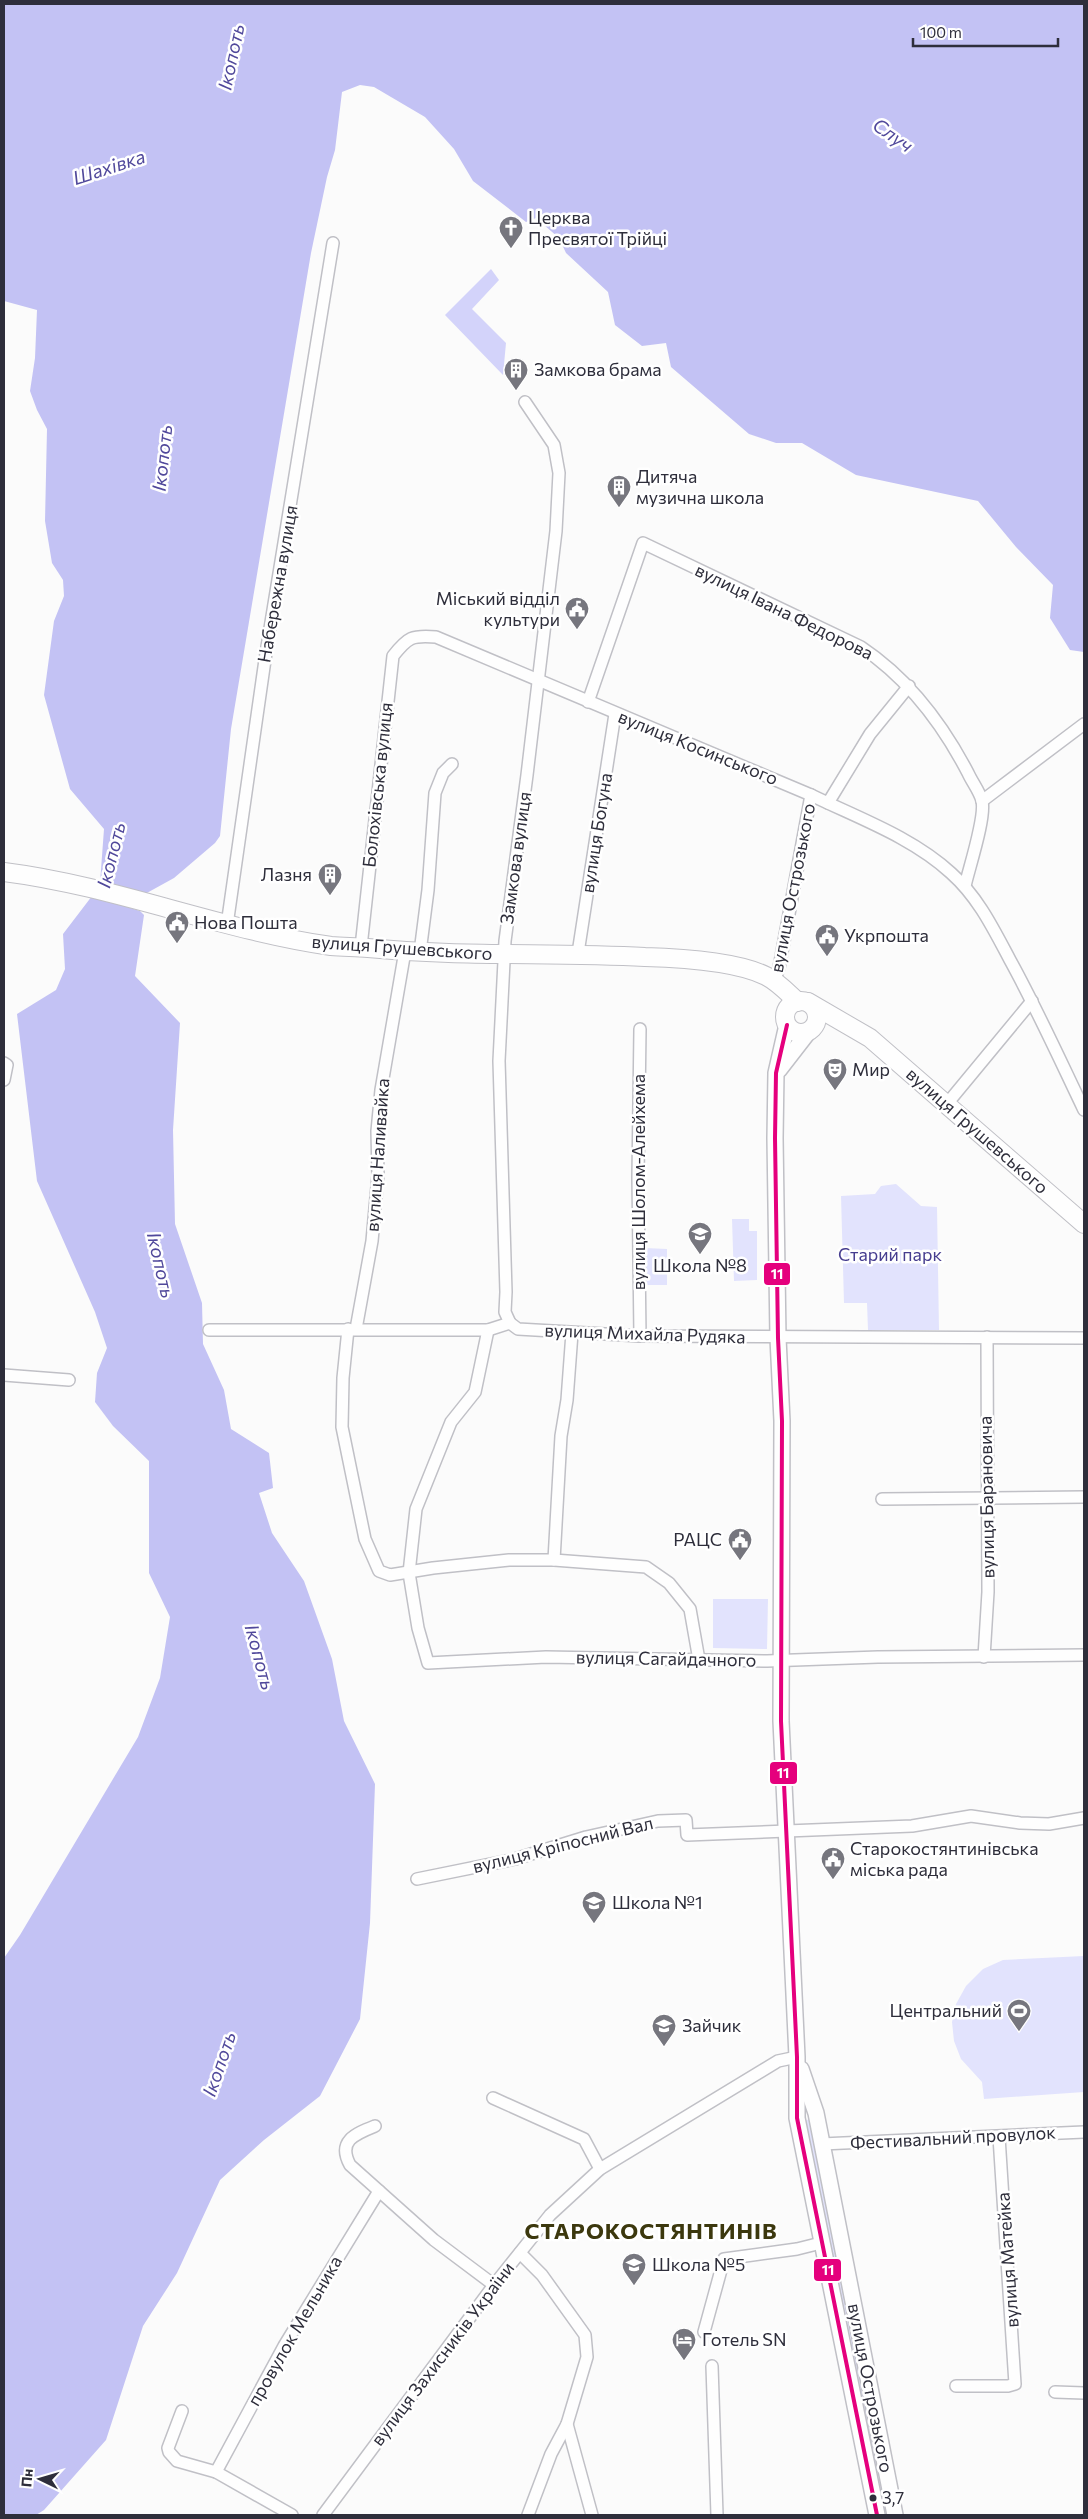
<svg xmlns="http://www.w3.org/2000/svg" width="1088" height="2519" font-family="Commissioner,sans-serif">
<rect width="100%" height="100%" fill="#fbfbfb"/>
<!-- green -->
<g fill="#e2e3fd">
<path d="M896 1184 921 1206 937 1207 939 1330H868L867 1303H844L841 1196 875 1194 881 1186Z"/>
<path d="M732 1219H749V1231H757V1280L734 1281Z"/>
<path d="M645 1248 667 1249V1285H645Z"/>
<path d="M713 1599H768L767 1649 713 1648Z"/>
<path d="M1084 1956V2092L984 2099 982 2082 961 2059 954 2041 952 2022 956 2004 966 1986 983 1969 1003 1960Z"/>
<path d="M812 2119 891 2515H881L800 2121Z"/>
</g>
<!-- forest -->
<path fill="#d3d3fa" d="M491 269 499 280 472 309 506 343 503 375 445 315Z"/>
<!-- water -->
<g fill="#c3c2f4">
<path d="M4 4H1084V652L1070 650 1050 618 1053 585 1016 547 978 501 856 475 802 443H776L749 434 671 367 666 343 642 346 615 325 608 292 566 253 559 238 536 218 526 222 473 181 454 149 425 117 374 87 360 85 342 92 335 150 327 177 311 253 231 729 220 836 215 843 174 878 145 894 100 883 104 829 70 789 44 695 54 621 64 596 63 580 52 563 45 521 47 429 37 410 30 391 35 358 37 310 4 301Z"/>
<path d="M92 896 140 911 144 915 135 976 180 1023 173 1130 175 1224 202 1303 203 1344 224 1390 231 1429 269 1453 273 1488 259 1493 272 1533 304 1581 332 1659 344 1721 375 1784 370 1923 360 2019 320 2096 264 2140 220 2180 177 2273 143 2326 106 2440 44 2510 36 2515H4V1958L20 1935 138 1737 160 1678 170 1617 149 1573V1461L113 1426 95 1402 97 1373 107 1348 95 1312 37 1181 17 1014 56 990 65 969 63 934Z"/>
</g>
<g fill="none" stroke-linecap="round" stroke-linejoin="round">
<defs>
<g id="street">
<path d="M588 702 643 543 861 647C909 679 942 723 968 773 972 782 980 792 982 801 986 817 969 868 965 886"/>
<path d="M982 801 1084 724"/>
<path d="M828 803 870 734 909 686"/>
<path d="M227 925 266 653 333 243"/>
<path d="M361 947 393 656C408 637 412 635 436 637L811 795C858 818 912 837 951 873 978 897 993 928 1010 960 1037 1009 1060 1060 1084 1110"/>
<path d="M420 952 428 890 435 793 443 773 452 764"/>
<path d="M578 953 615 714"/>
<path d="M774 982 779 968 811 795"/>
<path d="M4 1063 7 1065 4 1080"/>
<path d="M946 1105 1032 1001"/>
<path d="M510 1323 505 1312 506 1292 499 1061 505 941 527 775 556 531 559 473 554 445 525 402"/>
<path d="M348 1329 343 1378 342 1427 365 1539 379 1571 390 1575 433 1568 509 1560H554L646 1567 669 1583 690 1609 699 1660"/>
<path d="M356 1329 372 1241 378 1176 377 1131 381 1090 405 951"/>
<path d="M209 1330H488L510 1323 518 1329 640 1336 1084 1338"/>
<path d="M488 1330 475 1392 451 1422 416 1509 409 1573 418 1628 428 1663 546 1657 767 1661 878 1657 1084 1655"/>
<path d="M640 1336 638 1177 640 1029"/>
<path d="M4 1375 69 1380"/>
<path d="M882 1499 1084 1497"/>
<path d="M554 1560 561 1436 567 1400 572 1333"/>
<path d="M984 1657 988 1592 987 1337"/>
<path d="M417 1879 515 1859 586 1837 658 1821 686 1820 687 1835 912 1826 971 1816 1020 1823 1049 1824 1084 1818"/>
<path d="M493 2098 584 2139 600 2169"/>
<path d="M375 2126C355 2134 337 2141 350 2165L434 2240 494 2285"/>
<path d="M822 2144 1084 2132"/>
<path d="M520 2253 542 2275 585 2335 587 2357 567 2424 551 2454 528 2515"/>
<path d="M704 2332 724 2259 797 2249 821 2243"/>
<path d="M712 2366 717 2515"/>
<path d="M956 2386H1008L1015 2384 999 2137"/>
<path d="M1055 2392 1084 2393"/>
<path d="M182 2411 168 2448 169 2452 177 2461 216 2472 292 2515"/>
<path d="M567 2424 592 2515"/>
<path d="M216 2472 284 2346 379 2191"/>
<path d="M323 2515 494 2285 550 2215 600 2169 778 2061 797 2057"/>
</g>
<g id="secondary">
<path d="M787 1025 776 1073 775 1138 778 1338 782 1421 781 1721 797 2057V2118L877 2515"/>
<path d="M779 1070 810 1030"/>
<path d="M801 2069 816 2113 895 2515"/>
</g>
<g id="primary">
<path d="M4 872C115 886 220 930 331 946 343 947 355 947 368 948 460 957 553 952 645 957 679 958 736 961 766 976 778 982 788 993 798 1002"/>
<circle cx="801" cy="1017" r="16"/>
<path d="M808 1002 870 1038 1084 1224"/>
</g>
</defs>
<!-- street casing -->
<use href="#street" stroke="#c0c0c6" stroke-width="14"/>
<!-- secondary casing -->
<use href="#secondary" stroke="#c0c0c6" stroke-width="18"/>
<!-- primary casing -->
<use href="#primary" stroke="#c0c0c6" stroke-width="20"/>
<!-- street -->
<use href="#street" stroke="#fefefe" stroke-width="11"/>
<!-- secondary -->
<use href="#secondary" stroke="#fefefe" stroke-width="15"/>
<!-- primary -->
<use href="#primary" stroke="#fefefe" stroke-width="18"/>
<defs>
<path id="bus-1" d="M787 1025 776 1073 775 1138 778 1338 782 1421 781 1721 797 2057V2118L877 2515"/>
</defs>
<!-- bus-1 casing -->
<use href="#bus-1" stroke="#fff" stroke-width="8"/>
<!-- bus-1 -->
<use href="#bus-1" stroke="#e5007d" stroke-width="4"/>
</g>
<!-- icons -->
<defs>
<symbol id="church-pin" viewBox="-11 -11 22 30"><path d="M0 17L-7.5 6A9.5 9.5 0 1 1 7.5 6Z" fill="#76767e" stroke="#fff"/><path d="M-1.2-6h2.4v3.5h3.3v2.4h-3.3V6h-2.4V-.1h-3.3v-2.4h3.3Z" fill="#fff"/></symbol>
<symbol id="building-pin" viewBox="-11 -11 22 30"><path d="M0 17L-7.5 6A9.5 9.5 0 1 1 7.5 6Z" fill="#76767e" stroke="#fff"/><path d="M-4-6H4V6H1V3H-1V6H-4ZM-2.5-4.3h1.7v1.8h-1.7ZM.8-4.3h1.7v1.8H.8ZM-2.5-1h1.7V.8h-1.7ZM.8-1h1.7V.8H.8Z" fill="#fff"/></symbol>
<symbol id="civic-pin" viewBox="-11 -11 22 30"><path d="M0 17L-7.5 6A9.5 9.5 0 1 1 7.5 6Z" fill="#76767e" stroke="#fff"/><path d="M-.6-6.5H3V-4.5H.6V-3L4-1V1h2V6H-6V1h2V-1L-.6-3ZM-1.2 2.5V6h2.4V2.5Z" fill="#fff"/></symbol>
<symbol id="theatre-pin" viewBox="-11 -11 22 30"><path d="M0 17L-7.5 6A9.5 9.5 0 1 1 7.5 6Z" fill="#76767e" stroke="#fff"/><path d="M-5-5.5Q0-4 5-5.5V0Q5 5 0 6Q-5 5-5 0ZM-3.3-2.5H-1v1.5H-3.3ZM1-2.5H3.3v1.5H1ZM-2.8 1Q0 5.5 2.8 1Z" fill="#fff"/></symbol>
<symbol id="school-pin" viewBox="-11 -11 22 30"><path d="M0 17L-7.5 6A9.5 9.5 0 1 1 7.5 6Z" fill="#76767e" stroke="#fff"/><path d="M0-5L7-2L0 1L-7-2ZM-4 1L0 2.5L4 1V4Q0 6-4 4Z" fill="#fff"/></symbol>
<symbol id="stadium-pin" viewBox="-11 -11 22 30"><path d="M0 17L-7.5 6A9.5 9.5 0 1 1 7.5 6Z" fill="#76767e" stroke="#fff"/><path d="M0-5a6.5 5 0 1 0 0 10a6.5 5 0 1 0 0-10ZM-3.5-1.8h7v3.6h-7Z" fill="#fff"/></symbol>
<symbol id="hotel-pin" viewBox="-11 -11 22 30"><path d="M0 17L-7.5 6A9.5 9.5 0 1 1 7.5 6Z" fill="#76767e" stroke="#fff"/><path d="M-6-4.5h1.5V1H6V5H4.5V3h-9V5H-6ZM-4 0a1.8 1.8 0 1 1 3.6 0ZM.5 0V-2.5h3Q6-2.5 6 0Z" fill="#fff"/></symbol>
</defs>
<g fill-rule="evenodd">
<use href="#church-pin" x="497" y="214" width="28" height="38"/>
<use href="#building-pin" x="502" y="356" width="28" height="38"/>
<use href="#building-pin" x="605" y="473" width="28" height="38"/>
<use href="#civic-pin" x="563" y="595" width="28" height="38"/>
<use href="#building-pin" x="316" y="861" width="28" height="38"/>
<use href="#civic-pin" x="163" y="909" width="28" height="38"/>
<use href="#civic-pin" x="813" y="922" width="28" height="38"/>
<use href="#theatre-pin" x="821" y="1056" width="28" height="38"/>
<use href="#school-pin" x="686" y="1220" width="28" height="38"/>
<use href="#civic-pin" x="726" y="1526" width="28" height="38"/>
<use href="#civic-pin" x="819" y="1845" width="28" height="38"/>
<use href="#school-pin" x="580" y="1889" width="28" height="38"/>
<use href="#stadium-pin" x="1005" y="1997" width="28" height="38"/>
<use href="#school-pin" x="650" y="2012" width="28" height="38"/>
<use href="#school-pin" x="620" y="2251" width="28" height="38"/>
<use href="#hotel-pin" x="670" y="2326" width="28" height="38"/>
</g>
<!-- markers -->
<circle fill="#2e2e3b" stroke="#fff" stroke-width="2" cx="873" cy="2498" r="4.5"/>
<g text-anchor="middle" stroke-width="5" stroke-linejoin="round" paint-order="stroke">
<!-- bus labels -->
<g font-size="17" fill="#2e2e3b" stroke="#fff" text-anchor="start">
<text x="882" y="2504">3,7</text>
</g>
<!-- poi labels -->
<g font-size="18" fill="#2e2e3b" stroke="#fff" text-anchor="start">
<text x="528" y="224">Церква<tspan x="528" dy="21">Пресвятої Трійці</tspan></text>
<text x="534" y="376">Замкова брама</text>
<text x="636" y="483">Дитяча<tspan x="636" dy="21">музична школа</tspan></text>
<text x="560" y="605" text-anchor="end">Міський відділ<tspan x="560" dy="21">культури</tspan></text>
<text x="312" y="881" text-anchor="end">Лазня</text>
<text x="194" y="929">Нова Пошта</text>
<text x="844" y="942">Укрпошта</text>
<text x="852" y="1076">Мир</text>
<text x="700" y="1272" text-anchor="middle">Школа №8</text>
<text x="722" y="1546" text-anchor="end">РАЦС</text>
<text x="850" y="1855">Старокостянтинівська<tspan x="850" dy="21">міська рада</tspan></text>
<text x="612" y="1909">Школа №1</text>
<text x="1002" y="2017" text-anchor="end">Центральний</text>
<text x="682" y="2032">Зайчик</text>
<text x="652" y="2271">Школа №5</text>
<text x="702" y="2346">Готель SN</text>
</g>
<!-- street labels -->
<g font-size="18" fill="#2e2e3b" stroke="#fff">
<text transform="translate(278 584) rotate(-80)" y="6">Набережна вулиця</text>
<text transform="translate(784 612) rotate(26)" y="6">вулиця Івана Федорова</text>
<text transform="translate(698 748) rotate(22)" y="6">вулиця Косинського</text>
<text transform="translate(378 785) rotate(-84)" y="6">Болохівська вулиця</text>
<text transform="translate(597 833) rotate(-81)" y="6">вулиця Богуна</text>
<text transform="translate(516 858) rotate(-82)" y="6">Замкова вулиця</text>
<text transform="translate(793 888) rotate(-79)" y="6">вулиця Острозького</text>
<text transform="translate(402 948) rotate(4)" y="6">вулиця Грушевського</text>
<text transform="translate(977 1131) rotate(41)" y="6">вулиця Грушевського</text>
<text transform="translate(378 1155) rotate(-86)" y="6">вулиця Наливайка</text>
<text transform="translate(639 1182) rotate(-90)" y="6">вулиця Шолом-Алейхема</text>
<text transform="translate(645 1334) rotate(2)" y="6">вулиця Михайла Рудяка</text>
<text transform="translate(987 1497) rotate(-91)" y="6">вулиця Барановича</text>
<text transform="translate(666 1659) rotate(1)" y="6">вулиця Сагайдачного</text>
<text transform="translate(563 1845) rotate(-14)" y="6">вулиця Кріпосний Вал</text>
<text transform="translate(953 2138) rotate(-3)" y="6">Фестивальний провулок</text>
<text transform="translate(1008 2260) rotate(-94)" y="6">вулиця Матейка</text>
<text transform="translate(295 2331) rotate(-60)" y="6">провулок Мельника</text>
<text transform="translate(443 2354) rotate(-53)" y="6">вулиця Захисників України</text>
<text transform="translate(870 2388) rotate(79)" y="6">вулиця Острозького</text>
</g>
<!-- park labels -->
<g font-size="18" fill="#463d8f" stroke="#fff">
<text x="890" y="1261">Старий парк</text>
</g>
<!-- water labels -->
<g font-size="19" font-style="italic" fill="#50489b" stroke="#fff">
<text transform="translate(231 57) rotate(-78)" y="7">Ікопоть</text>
<text transform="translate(893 135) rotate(35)" y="7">Случ</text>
<text transform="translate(109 167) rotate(-18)" y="7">Шахівка</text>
<text transform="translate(162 458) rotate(-84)" y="7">Ікопоть</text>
<text transform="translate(111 855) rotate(-76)" y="7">Ікопоть</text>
<text transform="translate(161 1265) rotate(77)" y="7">Ікопоть</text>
<text transform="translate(260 1657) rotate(75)" y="7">Ікопоть</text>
<text transform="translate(219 2064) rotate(-71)" y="7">Ікопоть</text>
</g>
<!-- district labels -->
<g font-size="22" font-weight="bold" letter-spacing="1" fill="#3c380e" stroke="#fff">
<text x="651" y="2239">СТАРОКОСТЯНТИНІВ</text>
</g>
</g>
<g stroke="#fff" stroke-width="2">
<rect x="763" y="1262" width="28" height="24" rx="5" fill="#e5007d"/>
<rect x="769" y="1761" width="29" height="24" rx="5" fill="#e5007d"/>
<rect x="813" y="2258" width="29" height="24" rx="5" fill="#e5007d"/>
</g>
<g font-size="14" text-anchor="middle" font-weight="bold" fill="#fff">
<text x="777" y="1279">11</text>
<text x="783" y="1778">11</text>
<text x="828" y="2275">11</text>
</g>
<!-- border -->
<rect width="1088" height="2519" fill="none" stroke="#2e2e3b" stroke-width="10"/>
<!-- north arrow -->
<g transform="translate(40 2479) rotate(275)" stroke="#ffffff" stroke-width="4" paint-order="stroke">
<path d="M0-4L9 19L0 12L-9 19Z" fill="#2e2e3b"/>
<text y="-8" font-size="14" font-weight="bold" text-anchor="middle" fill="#2e2e3b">Пн</text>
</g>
<!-- scale -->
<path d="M913 38v8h145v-8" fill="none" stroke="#2e2e3b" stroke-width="2.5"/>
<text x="920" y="38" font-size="15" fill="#2e2e3b" stroke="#ffffff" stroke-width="4" paint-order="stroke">100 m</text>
</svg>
